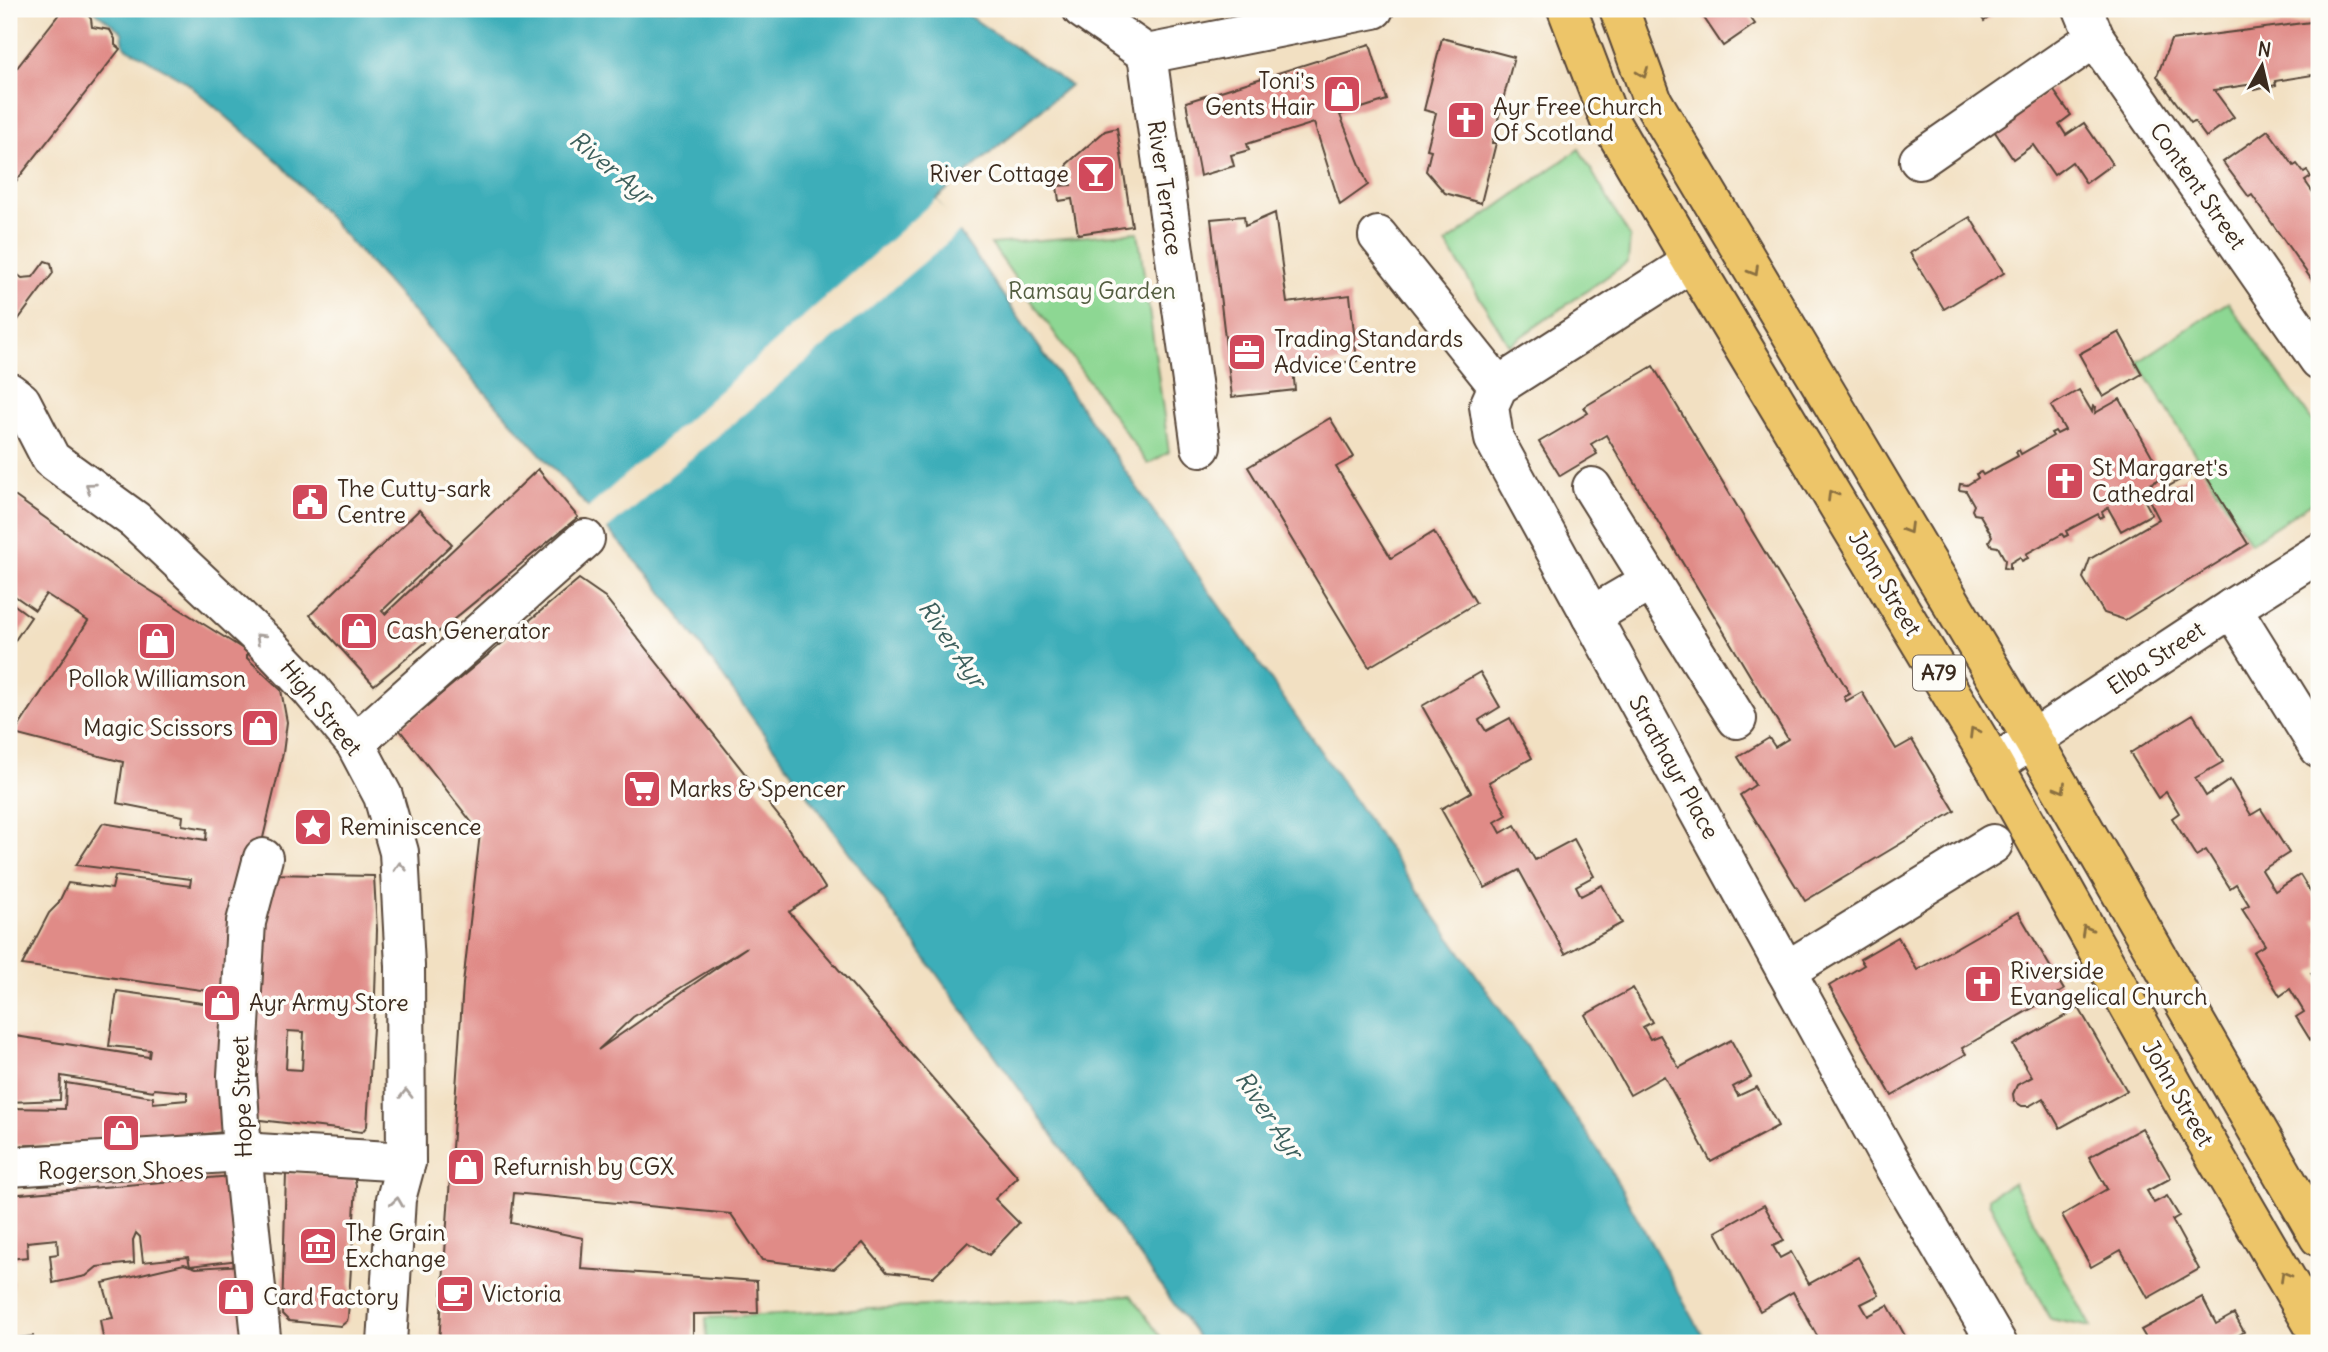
<svg xmlns="http://www.w3.org/2000/svg" width="2328" height="1352" font-family="Delius,sans-serif">
<rect width="100%" height="100%" fill="#fdfcf7"/>
<filter id="ink" filterUnits="userSpaceOnUse"><feTurbulence type="fractalNoise" baseFrequency=".0143" numOctaves="2"/><feDisplacementMap in="SourceGraphic" scale="14" xChannelSelector="R" yChannelSelector="G"/><feConvolveMatrix kernelMatrix="1 2 1 2 8 2 1 2 1" color-interpolation-filters="sRGB"/></filter>
<filter id="wash" filterUnits="userSpaceOnUse"><feTurbulence type="fractalNoise" baseFrequency=".00686" numOctaves="4" result="noise"/><feDisplacementMap in="SourceGraphic" scale="28" xChannelSelector="R" yChannelSelector="G"/><feGaussianBlur stdDeviation="1.57" result="paint"/><feColorMatrix in="noise" values="0 0 0 0 0 0 0 0 0 0 0 0 0 0 0 0 0 1.4 0 .05"/><feComposite in="paint" operator="in"/></filter>
<g filter="url(#wash)">
<rect width="100%" height="100%" fill="#f2e0c2"/>
<!-- green -->
<g fill="#8dd793" stroke="#648058" stroke-width="2">
<path d="M1579 149 1630 237 1628 262 1509 345 1446 243Z"/>
<path d="M1138 232 1169 452 1148 464 991 244Z"/>
<path d="M2228 302 2319 430V498L2250 543 2138 362Z"/>
<path d="M2013 1183 2091 1327 2050 1319 1989 1202V1197Z"/>
<path d="M1131 1295 1165 1343H707L706 1318Z"/>
</g>
<!-- water -->
<path fill="#3eaeb9" stroke="#3c6c6c" stroke-width="2" d="M92 9H959L1070 85 936 199 1605 1160 1707 1343H1202L654 581 280 163 185 81 124 46 122 32Z"/>
<!-- pier -->
<path fill="#f2e0c2" d="M936 199 962 230 605 531 586 510Z"/>
<g id="blocks">
<!-- building -->
<g fill="#e08b87" fill-rule="evenodd">
<path d="M63 9H79L86 12 91 19 92 27 110 30 115 39V45L120 49 9 190V78Z"/>
<path d="M1698 9H1744L1755 24 1723 46Z"/>
<path d="M1976 9H2001L1984 21Z"/>
<path d="M2319 21V74L2275 81 2276 85 2255 90 2254 84 2214 90 2234 117 2206 137 2194 121 2191 123 2157 76 2171 40Z"/>
<path d="M1442 38 1514 57 1492 143H1496L1481 203 1445 193 1426 171 1431 150 1427 149 1436 113 1424 110Z"/>
<path d="M1370 44 1387 100 1340 115 1368 185 1340 205 1314 123 1247 144 1249 150 1231 155 1234 166 1200 176 1186 102Z"/>
<path d="M2052 88 2071 115 2059 124 2066 135 2084 123 2112 164 2086 183 2072 162 2054 175 2033 145 2013 159 1993 129Z"/>
<path d="M1117 128 1132 226 1078 234 1072 199 1059 201 1057 186 1071 185 1067 164 1105 131Z"/>
<path d="M2268 130 2294 166 2297 164 2304 173 2307 171 2311 177 2305 181 2319 201V290L2252 195 2249 197 2223 162Z"/>
<path d="M1275 213 1287 303 1350 295 1357 361 1293 368 1295 390 1232 397 1211 219 1244 216 1245 226Z"/>
<path d="M1970 217 2004 273 1944 309 1910 253Z"/>
<path d="M45 261 51 263 53 273 9 332V268L22 278 33 277Z"/>
<path d="M2119 332 2142 374 2103 397 2079 354Z"/>
<path d="M1653 366 1850 694 1844 697 1846 701 1862 692 1896 749 1912 740 1955 811 1805 901 1740 795 1755 785 1738 757 1769 738 1775 747 1788 739 1606 435 1591 444 1597 454 1560 476 1539 442 1588 413 1584 407Z"/>
<path d="M2079 390 2092 412 2093 406 2096 407 2095 413 2120 399 2164 477 2139 490 2144 492V495L2141 494 2152 514 2121 531 2108 508 2102 512 2104 516 2100 518 2098 514 2066 531 2068 535 2064 537 2062 534 2026 554 2028 558 2022 561 2020 557 2010 563V569L2004 568 2005 560 1998 547 1992 546 1989 541 1992 536 1980 515 1974 514 1972 510 1974 505 1966 491 1959 490 1960 484 1967 485 1978 478 1976 474 1981 472 1983 475 2018 456 2016 452 2019 450 2021 454 2053 436 2051 433 2055 431 2057 434 2065 430 2051 406Z"/>
<path d="M1330 418 1354 457 1336 467 1391 558 1434 532 1476 603 1369 667 1248 467Z"/>
<path d="M2201 468 2248 544 2125 620 2104 613 2083 578 2090 559 2159 519 2148 498Z"/>
<path d="M538 469 578 517 374 685 310 615 419 510 452 544 382 611 385 614Z"/>
<path d="M9 492 121 572 243 649 247 652V658L281 690 287 722 283 753 263 838 245 885 232 937 222 993 22 965 49 913 58 904 68 883 112 889 115 876 190 886 191 879 76 865 103 823 206 840 207 829 182 825 183 816 117 803 123 762 14 734 88 621 46 594 35 610 12 594 9 598Z"/>
<path d="M579 579 605 597 784 823 825 888 789 912 1018 1177 995 1199 1019 1223 989 1255 968 1242 933 1277 887 1272 863 1243 834 1269 762 1260 731 1214 514 1193 511 1223 583 1238 581 1269 757 1281 758 1313 693 1314V1343H439L463 984 480 833 399 729ZM747 947 598 1050 633 1017Z"/>
<path d="M9 601 31 617 9 649Z"/>
<path d="M1480 672 1500 707 1479 720 1486 731 1510 718 1532 758 1489 782 1507 815 1495 822 1501 833 1515 825 1535 860 1574 839 1594 876 1576 886 1581 896 1602 885 1622 923 1565 954 1519 870 1485 888 1441 809 1471 792 1422 706Z"/>
<path d="M2193 714 2223 762 2195 778 2206 796 2230 780 2251 815 2261 809 2289 853 2262 870 2275 891 2300 875 2319 906V917L2314 920 2319 929V968L2311 973 2319 987V1054L2296 1017 2304 1012 2290 989 2280 996 2253 952 2265 945 2242 909 2249 905 2236 884 2230 888 2206 850 2196 856 2172 818 2179 813 2166 792 2158 798 2130 753Z"/>
<path d="M267 874 374 876 377 930 375 994 367 1126 362 1132 252 1119ZM288 1031 304 1032 302 1070 286 1069Z"/>
<path d="M2018 912 2064 990 1962 1048 1966 1054 1892 1096 1829 986 1864 965 1860 959 1898 937 1917 970Z"/>
<path d="M1633 988 1652 1022 1643 1027 1650 1039 1660 1035 1679 1068 1731 1040 1751 1077 1733 1087 1738 1096 1757 1087 1778 1126 1711 1162 1664 1076 1630 1095 1585 1015Z"/>
<path d="M117 991 224 1006V1132L151 1140 9 1146V1108L65 1109 66 1083 153 1097V1103L187 1100V1092L154 1089 153 1091 61 1076 60 1100 9 1102V1035L149 1057 150 1050 109 1046Z"/>
<path d="M2079 1008 2127 1091 2060 1128 2043 1098 2029 1106H2022L2014 1101 2013 1094 2017 1085 2032 1077 2013 1045Z"/>
<path d="M2142 1128 2171 1178 2147 1191 2154 1203 2167 1196 2179 1216 2172 1220 2199 1269 2148 1298 2121 1250 2091 1267 2062 1215 2107 1189 2089 1157Z"/>
<path d="M286 1173 354 1177 356 1185 348 1317 347 1321 341 1326 289 1321 282 1314Z"/>
<path d="M232 1176 248 1259 190 1266 188 1257 143 1262 140 1237 136 1233 133 1240 134 1263 97 1267 86 1276 53 1283 50 1255 58 1254 57 1239 27 1242 28 1257 9 1259V1195Z"/>
<path d="M1764 1205 1784 1241 1773 1246 1780 1258 1791 1252 1809 1284 1858 1257 1879 1295 1861 1304 1868 1316 1888 1305 1909 1343H1821L1793 1292 1760 1311 1716 1232Z"/>
<path d="M184 1264 196 1268 243 1265 262 1343H104L100 1320 113 1318 103 1283Z"/>
<path d="M9 1268H11L13 1289 9 1290Z"/>
<path d="M2202 1297 2216 1324 2234 1314 2244 1332 2227 1342 2228 1343H2149L2141 1330Z"/>
<path d="M33 1336 34 1343H9V1339Z"/>
</g>
</g>
</g>
<g filter="url(#ink)">
<use href="#blocks" fill-opacity="0" stroke="#564537" stroke-width="2"/>
<g fill="none" stroke-linecap="round" stroke-linejoin="round">
<defs>
<g id="minor">
<path d="M1082 9 1147 54"/>
<path d="M2083 9 2095 38 2319 360"/>
<path d="M1147 54 1201 447"/>
<path d="M1147 54 1374 9"/>
<path d="M1919 160 2095 38"/>
<path d="M1378 236 1498 386"/>
<path d="M1692 262 1498 386 1489 406 1494 439 1886 1153 1997 1343"/>
<path d="M9 392 21 401 51 459 135 520 271 648 311 690 355 743 383 796 399 852 405 966 406 1162 396 1199 387 1343"/>
<path d="M1592 487 1737 719"/>
<path d="M2232 608 2319 748"/>
<path d="M1591 616 1651 581"/>
<path d="M355 743 585 539"/>
<path d="M1994 765 2232 608 2319 553"/>
<path d="M1786 971 1993 844"/>
<path d="M9 1167 242 1152 406 1162"/>
<path d="M261 1337 242 1152 237 1076 246 922 263 858"/>
</g>
<g id="major">
<path d="M1567 9 1611 124 1692 262 1994 765 2174 1086 2319 1335"/>
<path d="M1619 9 1653 102 2033 740 2319 1237"/>
</g>
</defs>
<!-- minor casing -->
<use href="#minor" stroke="#564537" stroke-width="42"/>
<!-- major casing -->
<use href="#major" stroke="#564537" stroke-width="42"/>
<!-- minor -->
<use href="#minor" stroke="#fff" stroke-width="38"/>
<!-- major -->
<use href="#major" stroke="#edc569" stroke-width="38"/>
</g>
<!-- one-way arrows -->
<defs><path id="oneway-chevron" d="M-2-3.5L2.5 0L-2 3.5" fill="none" stroke-width="1.6" stroke-linecap="round" stroke-linejoin="round" transform="scale(1.75)"/></defs>
<g stroke="#8b7040">
<use href="#oneway-chevron" transform="translate(1643 73) rotate(69)"/>
<use href="#oneway-chevron" transform="translate(1754 271) rotate(59)"/>
<use href="#oneway-chevron" transform="translate(1832 495) rotate(-121)"/>
<use href="#oneway-chevron" transform="translate(1908 529) rotate(59)"/>
<use href="#oneway-chevron" transform="translate(1974 732) rotate(-121)"/>
<use href="#oneway-chevron" transform="translate(2061 788) rotate(60)"/>
<use href="#oneway-chevron" transform="translate(2086 930) rotate(-119)"/>
<use href="#oneway-chevron" transform="translate(2285 1276) rotate(-120)"/>
</g>
<g stroke="#a79f9a">
<use href="#oneway-chevron" transform="translate(90 487) rotate(-144)"/>
<use href="#oneway-chevron" transform="translate(260 638) rotate(-137)"/>
<use href="#oneway-chevron" transform="translate(400 867) rotate(-93)"/>
<use href="#oneway-chevron" transform="translate(406 1094) rotate(-90)"/>
<use href="#oneway-chevron" transform="translate(397 1202) rotate(-82)"/>
</g>
</g>
<!-- icons -->
<defs>
<symbol id="shop-square" viewBox="-11 -11 22 22"><rect x="-9" y="-9" width="18" height="18" rx="4" fill="#d1495b" stroke="#fdfcf7"/><path d="M-5-2.5h2.3a2.7 3.5 0 0 1 5.4 0H5L5.5 6h-11ZM-1.5-2.5h3a1.5 2.3 0 0 0-3 0Z" fill="#fff"/></symbol>
<symbol id="church-square" viewBox="-11 -11 22 22"><rect x="-9" y="-9" width="18" height="18" rx="4" fill="#d1495b" stroke="#fdfcf7"/><path d="M-1.2-6h2.4v3.5h3.3v2.4h-3.3V6h-2.4V-.1h-3.3v-2.4h3.3Z" fill="#fff"/></symbol>
<symbol id="bar-square" viewBox="-11 -11 22 22"><rect x="-9" y="-9" width="18" height="18" rx="4" fill="#d1495b" stroke="#fdfcf7"/><path d="M-6-5H6L.8 .8V4.5H3.5V6h-7V4.5H-.8V.8Z" fill="#fff"/></symbol>
<symbol id="office-square" viewBox="-11 -11 22 22"><rect x="-9" y="-9" width="18" height="18" rx="4" fill="#d1495b" stroke="#fdfcf7"/><path d="M-6-3h4V-5.5h4V-3h4V5H-6ZM-1-4.5V-3h2v-1.5ZM-6 0V1H6V0Z" fill="#fff"/></symbol>
<symbol id="civic-square" viewBox="-11 -11 22 22"><rect x="-9" y="-9" width="18" height="18" rx="4" fill="#d1495b" stroke="#fdfcf7"/><path d="M-.6-6.5H3V-4.5H.6V-3L4-1V1h2V6H-6V1h2V-1L-.6-3ZM-1.2 2.5V6h2.4V2.5Z" fill="#fff"/></symbol>
<symbol id="supermarket-square" viewBox="-11 -11 22 22"><rect x="-9" y="-9" width="18" height="18" rx="4" fill="#d1495b" stroke="#fdfcf7"/><path d="M-6-5.5h2.5l.6 2H6L4.5 2H-2.5L-4.4-4H-6ZM-1.5 3.2a1.3 1.3 0 1 0 .1 0ZM3 3.2a1.3 1.3 0 1 0 .1 0Z" fill="#fff"/></symbol>
<symbol id="sight-square" viewBox="-11 -11 22 22"><rect x="-9" y="-9" width="18" height="18" rx="4" fill="#d1495b" stroke="#fdfcf7"/><path d="M0-6L1.8-2.2L6-1.7L2.9 1.2L3.7 5.4L0 3.3L-3.7 5.4L-2.9 1.2L-6-1.7L-1.8-2.2Z" fill="#fff"/></symbol>
<symbol id="museum-square" viewBox="-11 -11 22 22"><rect x="-9" y="-9" width="18" height="18" rx="4" fill="#d1495b" stroke="#fdfcf7"/><path d="M0-6L6-3V-2H-6V-3ZM-5-1h2V3h-2ZM-1-1h2V3h-2ZM3-1h2V3H3ZM-6 4H6V6H-6Z" fill="#fff"/></symbol>
<symbol id="cafe-square" viewBox="-11 -11 22 22"><rect x="-9" y="-9" width="18" height="18" rx="4" fill="#d1495b" stroke="#fdfcf7"/><path d="M-5.5-4.5H6V0H3Q3 3.5 0 3.5H-2.5Q-5.5 3.5-5.5 0ZM3-3.2v2h1.7v-2ZM-6 4.5H4V6H-6Z" fill="#fff"/></symbol>
</defs>
<g fill-rule="evenodd">
<use href="#shop-square" x="1320" y="72" width="44" height="44"/>
<use href="#church-square" x="1444" y="98" width="44" height="44"/>
<use href="#bar-square" x="1074" y="152" width="44" height="44"/>
<use href="#office-square" x="1225" y="330" width="44" height="44"/>
<use href="#church-square" x="2043" y="459" width="44" height="44"/>
<use href="#civic-square" x="288" y="480" width="44" height="44"/>
<use href="#shop-square" x="337" y="609" width="44" height="44"/>
<use href="#shop-square" x="135" y="619" width="44" height="44"/>
<use href="#shop-square" x="238" y="706" width="44" height="44"/>
<use href="#supermarket-square" x="620" y="767" width="44" height="44"/>
<use href="#sight-square" x="291" y="805" width="44" height="44"/>
<use href="#church-square" x="1961" y="962" width="44" height="44"/>
<use href="#shop-square" x="200" y="981" width="44" height="44"/>
<use href="#shop-square" x="99" y="1111" width="44" height="44"/>
<use href="#shop-square" x="444" y="1145" width="44" height="44"/>
<use href="#museum-square" x="296" y="1224" width="44" height="44"/>
<use href="#cafe-square" x="433" y="1272" width="44" height="44"/>
<use href="#shop-square" x="214" y="1275" width="44" height="44"/>
</g>
<g text-anchor="middle" stroke-width="7" stroke-linejoin="round" paint-order="stroke">
<!-- shield labels -->
<rect fill="#fdfcf7" stroke="#75695f" stroke-width="2" x="1913" y="655.5" width="52" height="35" rx="5"/>
<g font-size="21" font-weight="bold" fill="#3b2a1e">
<text x="1939" y="680">A79</text>
</g>
<!-- poi labels -->
<g font-size="23" fill="#3b2a1e" stroke="#fdfcf7" text-anchor="start">
<text x="1315" y="89" text-anchor="end">Toni's<tspan x="1315" dy="26">Gents Hair</tspan></text>
<text x="1493" y="115">Ayr Free Church<tspan x="1493" dy="26">Of Scotland</tspan></text>
<text x="1069" y="182" text-anchor="end">River Cottage</text>
<text x="1274" y="347">Trading Standards<tspan x="1274" dy="26">Advice Centre</tspan></text>
<text x="2092" y="476">St Margaret's<tspan x="2092" dy="26">Cathedral</tspan></text>
<text x="337" y="497">The Cutty-sark<tspan x="337" dy="26">Centre</tspan></text>
<text x="386" y="639">Cash Generator</text>
<text x="157" y="687" text-anchor="middle">Pollok Williamson</text>
<text x="233" y="736" text-anchor="end">Magic Scissors</text>
<text x="669" y="797">Marks &amp; Spencer</text>
<text x="340" y="835">Reminiscence</text>
<text x="2010" y="979">Riverside<tspan x="2010" dy="26">Evangelical Church</tspan></text>
<text x="249" y="1011">Ayr Army Store</text>
<text x="493" y="1175">Refurnish by CGX</text>
<text x="121" y="1179" text-anchor="middle">Rogerson Shoes</text>
<text x="345" y="1241">The Grain<tspan x="345" dy="26">Exchange</tspan></text>
<text x="482" y="1302">Victoria</text>
<text x="263" y="1305">Card Factory</text>
</g>
<!-- street labels -->
<g font-size="23" fill="#3b2a1e" stroke="#fdfcf7">
<text transform="translate(2198 186) rotate(55)" y="8">Content Street</text>
<text transform="translate(1165 188) rotate(82)" y="8">River Terrace</text>
<text transform="translate(1885 583) rotate(59)" y="8">John Street</text>
<text transform="translate(2156 658) rotate(-34)" y="8">Elba Street</text>
<text transform="translate(321 708) rotate(51)" y="8">High Street</text>
<text transform="translate(1674 767) rotate(61)" y="8">Strathayr Place</text>
<text transform="translate(2178 1093) rotate(60)" y="8">John Street</text>
<text transform="translate(242 1097) rotate(-92)" y="8">Hope Street</text>
</g>
<!-- park labels -->
<g font-size="23" fill="#545e41" stroke="#fdfcf7">
<text x="1092" y="299">Ramsay Garden</text>
</g>
<!-- water labels -->
<g font-size="24" font-style="italic" fill="#3c5f5c" stroke="#fdfcf7">
<text transform="translate(611 168) rotate(40)" y="8">River Ayr</text>
<text transform="translate(952 644) rotate(56)" y="8">River Ayr</text>
<text transform="translate(1269 1115) rotate(56)" y="8">River Ayr</text>
</g>
</g>
<!-- margin -->
<rect width="2328" height="1352" fill="none" stroke="#fdfcf7" stroke-width="35"/>
<!-- north arrow -->
<g transform="translate(2262 66) rotate(8)" stroke="#fdfcf7" stroke-width="5" paint-order="stroke">
<path d="M0-5L12 26L0 18L-12 26Z" fill="#3b2a1e"/>
<text y="-10" font-size="19" font-weight="bold" text-anchor="middle" fill="#3b2a1e">N</text>
</g>
</svg>
